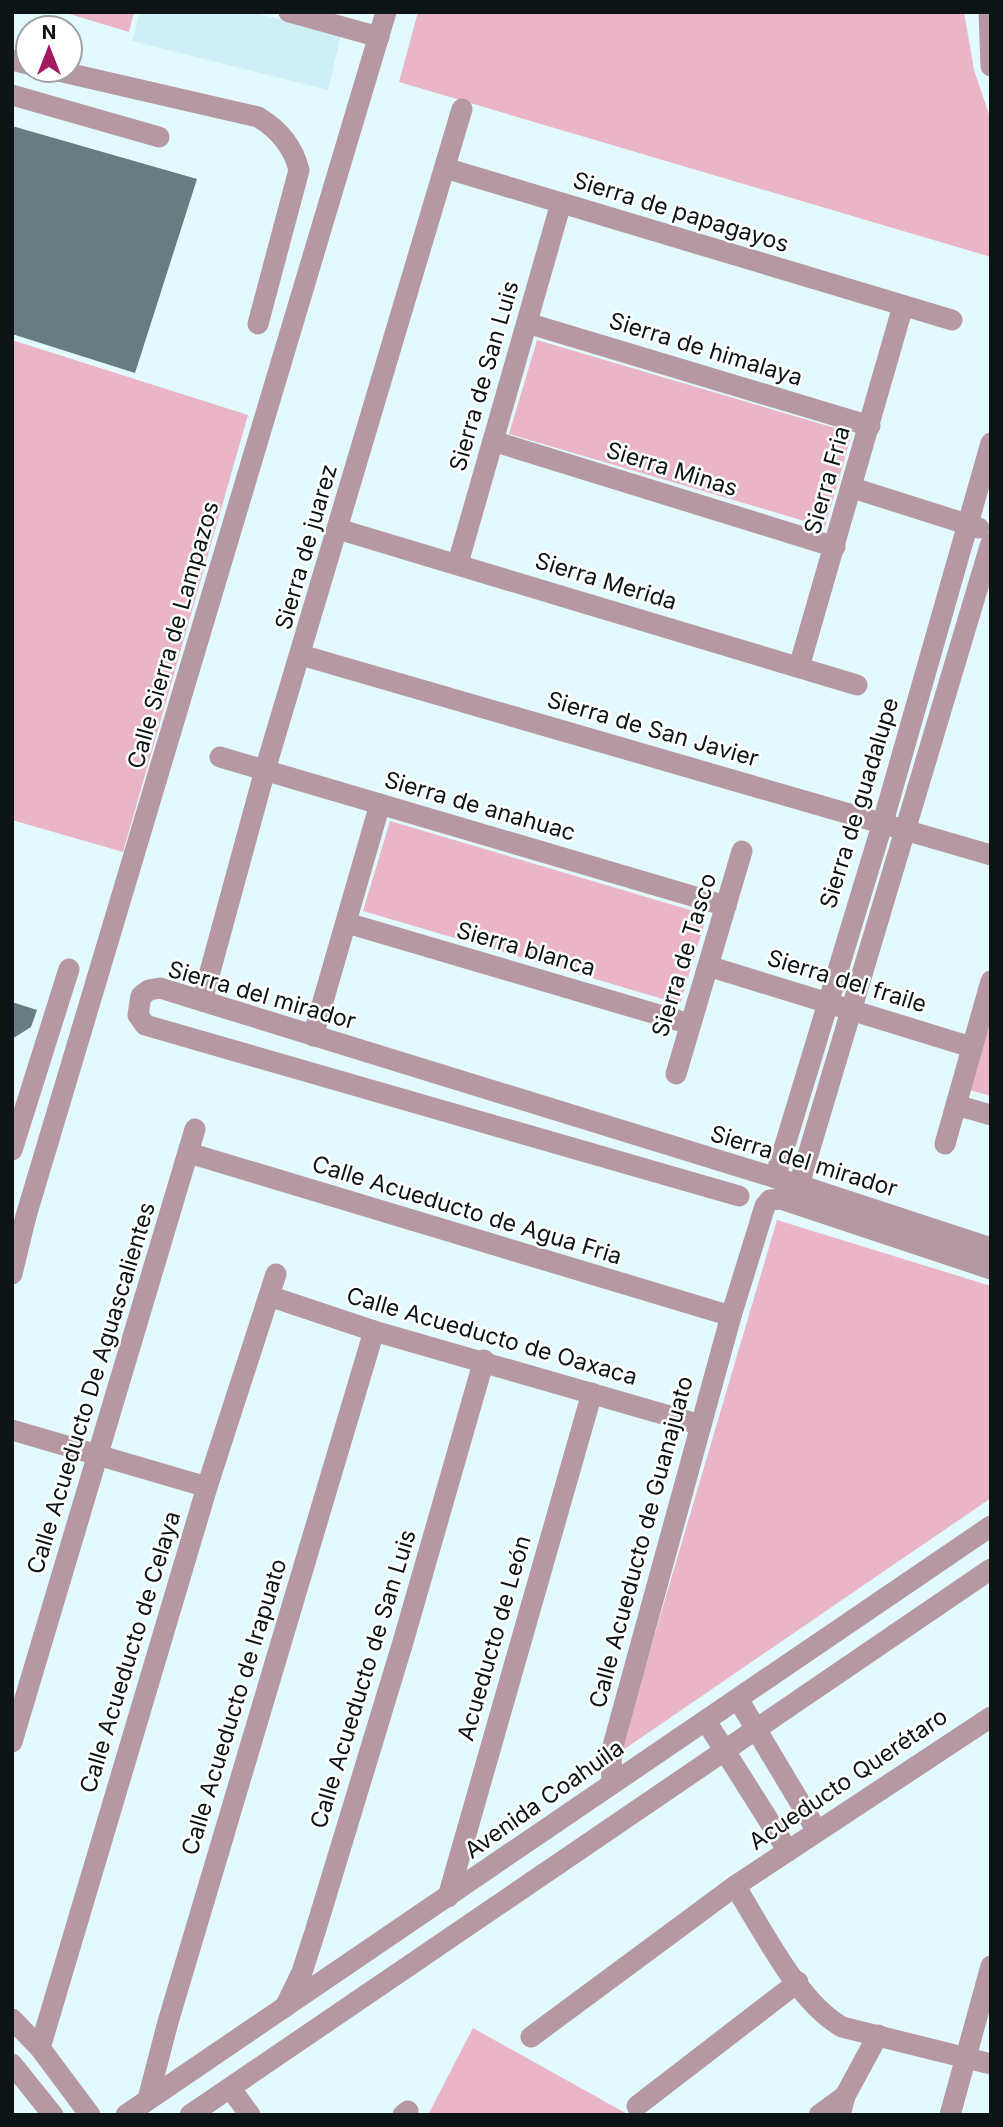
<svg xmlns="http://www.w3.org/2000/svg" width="1003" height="2127" font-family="Inter,sans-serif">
<rect width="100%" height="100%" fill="#e2f9fe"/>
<!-- built -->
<path fill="#cfeff7" d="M140 12H251L341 35 328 90 132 41Z"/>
<!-- green -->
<g fill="#eab6c7">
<path d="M63 12H134L129 32Z"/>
<path d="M418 12H964L974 70 991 120V257L399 82Z"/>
<path d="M12 340 248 415 123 852 12 820Z"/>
<path d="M537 340 852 433 825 527 509 434Z"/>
<path d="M390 821 707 915 680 1004 363 911Z"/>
<path d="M991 1013V1096L970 1090Z"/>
<path d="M777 1220 991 1286V1498L620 1752Z"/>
<path d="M473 2028 629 2115H428Z"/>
</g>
<!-- building -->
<g fill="#687d81">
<path d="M12 126 197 179 135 373 12 334Z"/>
<path d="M12 1002 37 1010 31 1027 12 1039Z"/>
</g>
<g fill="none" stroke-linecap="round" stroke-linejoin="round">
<!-- minor -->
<g stroke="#b598a2" stroke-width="21">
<path d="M289 12 379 37"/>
<path d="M989 12 991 66"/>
<path d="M12 60 28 64"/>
<path d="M54 70 258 117C278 129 293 146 299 170L258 324"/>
<path d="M12 95 159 137"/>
<path d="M445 168 952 320"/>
<path d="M527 323 870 426"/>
<path d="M493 441 835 547"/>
<path d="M853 488 979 528"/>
<path d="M338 529 857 685"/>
<path d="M458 563 561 203"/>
<path d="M301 655 991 855"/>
<path d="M799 667 903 306"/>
<path d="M220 757 726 906"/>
<path d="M347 923 690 1024"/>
<path d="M708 966 971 1047"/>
<path d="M202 1001 265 770 462 109"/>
<path d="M313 1036 380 804"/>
<path d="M676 1074 742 851"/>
<path d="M956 1105 991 1115"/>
<path d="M945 1144 991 981"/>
<path d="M12 1150 69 969"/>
<path d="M189 1153 731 1316"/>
<path d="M775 1178 883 822 991 443"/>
<path d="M799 1185 991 543"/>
<path d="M739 1196 145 1025 138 1015 141 996 149 990 160 988 799 1185 991 1248"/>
<path d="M12 1274 26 1216 386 12"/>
<path d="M269 1296 374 1331 701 1425"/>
<path d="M12 1430 207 1487"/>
<path d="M738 1699 817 1831"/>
<path d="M706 1721 788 1851"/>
<path d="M12 1742 195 1129"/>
<path d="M612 1783 611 1753 731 1316 765 1206 770 1200 781 1199 991 1269"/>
<path d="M735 1886C763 1930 797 2001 842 2027L991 2064"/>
<path d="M448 1897 592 1393"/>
<path d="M285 2007 302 1972 315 1932 403 1642 484 1360"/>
<path d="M12 2019 40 2048 90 2115"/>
<path d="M531 2037 735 1886 991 1717"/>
<path d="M40 2048 207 1487 276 1274"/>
<path d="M12 2064 53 2115"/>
<path d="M231 2089 250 2115"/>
<path d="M148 2099 168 2022 374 1331"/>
<path d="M637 2106 798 1982"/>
<path d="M126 2115 991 1526"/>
<path d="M190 2115 991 1569"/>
<path d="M403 2115 408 2111"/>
<path d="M819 2115 845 2096"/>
<path d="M840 2115 845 2096 878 2035"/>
<path d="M950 2115 991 1966"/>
</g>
</g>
<g text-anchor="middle" stroke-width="5" stroke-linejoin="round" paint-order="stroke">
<!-- street labels -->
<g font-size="23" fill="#0c1416" stroke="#fff">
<text transform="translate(681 212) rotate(17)" y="8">Sierra de papagayos</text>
<text transform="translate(706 349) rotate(17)" y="8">Sierra de himalaya</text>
<text transform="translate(484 376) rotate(-74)" y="8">Sierra de San Luis</text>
<text transform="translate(672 469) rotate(17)" y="8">Sierra Minas</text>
<text transform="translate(827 480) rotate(-74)" y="8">Sierra Fria</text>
<text transform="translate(306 547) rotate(-74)" y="8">Sierra de juarez</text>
<text transform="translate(606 581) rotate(17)" y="8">Sierra Merida</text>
<text transform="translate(173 635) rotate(-74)" y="8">Calle Sierra de Lampazos</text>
<text transform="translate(653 729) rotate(16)" y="8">Sierra de San Javier</text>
<text transform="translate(859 803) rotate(-73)" y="8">Sierra de guadalupe</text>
<text transform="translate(480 806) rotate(16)" y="8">Sierra de anahuac</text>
<text transform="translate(526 949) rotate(16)" y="8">Sierra blanca</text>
<text transform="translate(684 955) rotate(-73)" y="8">Sierra de Tasco</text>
<text transform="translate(847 981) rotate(17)" y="8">Sierra del fraile</text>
<text transform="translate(262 995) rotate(16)" y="8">Sierra del mirador</text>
<text transform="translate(804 1161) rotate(17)" y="8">Sierra del mirador</text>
<text transform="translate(467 1210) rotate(17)" y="8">Calle Acueducto de Agua Fria</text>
<text transform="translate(492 1336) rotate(16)" y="8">Calle Acueducto de Oaxaca</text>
<text transform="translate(91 1388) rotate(-73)" y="8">Calle Acueducto De Aguascalientes</text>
<text transform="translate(641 1542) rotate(-75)" y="8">Calle Acueducto de Guanajuato</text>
<text transform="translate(494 1638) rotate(-74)" y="8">Acueducto de León</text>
<text transform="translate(130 1652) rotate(-73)" y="8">Calle Acueducto de Celaya</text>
<text transform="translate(363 1679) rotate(-73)" y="8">Calle Acueducto de San Luis</text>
<text transform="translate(234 1707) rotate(-73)" y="8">Calle Acueducto de Irapuato</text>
<text transform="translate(848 1779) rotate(-34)" y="8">Acueducto Querétaro</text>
<text transform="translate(544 1799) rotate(-35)" y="8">Avenida Coahuila</text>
</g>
</g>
<!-- border -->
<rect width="1003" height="2127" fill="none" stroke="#0c1416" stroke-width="28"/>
<!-- north arrow -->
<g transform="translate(49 49)"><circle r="33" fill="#ffffff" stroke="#9ea1a2" stroke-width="2"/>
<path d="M0-5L12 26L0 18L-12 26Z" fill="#a41a61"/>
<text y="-10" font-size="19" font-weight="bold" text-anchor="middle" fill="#0c1416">N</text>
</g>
</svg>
